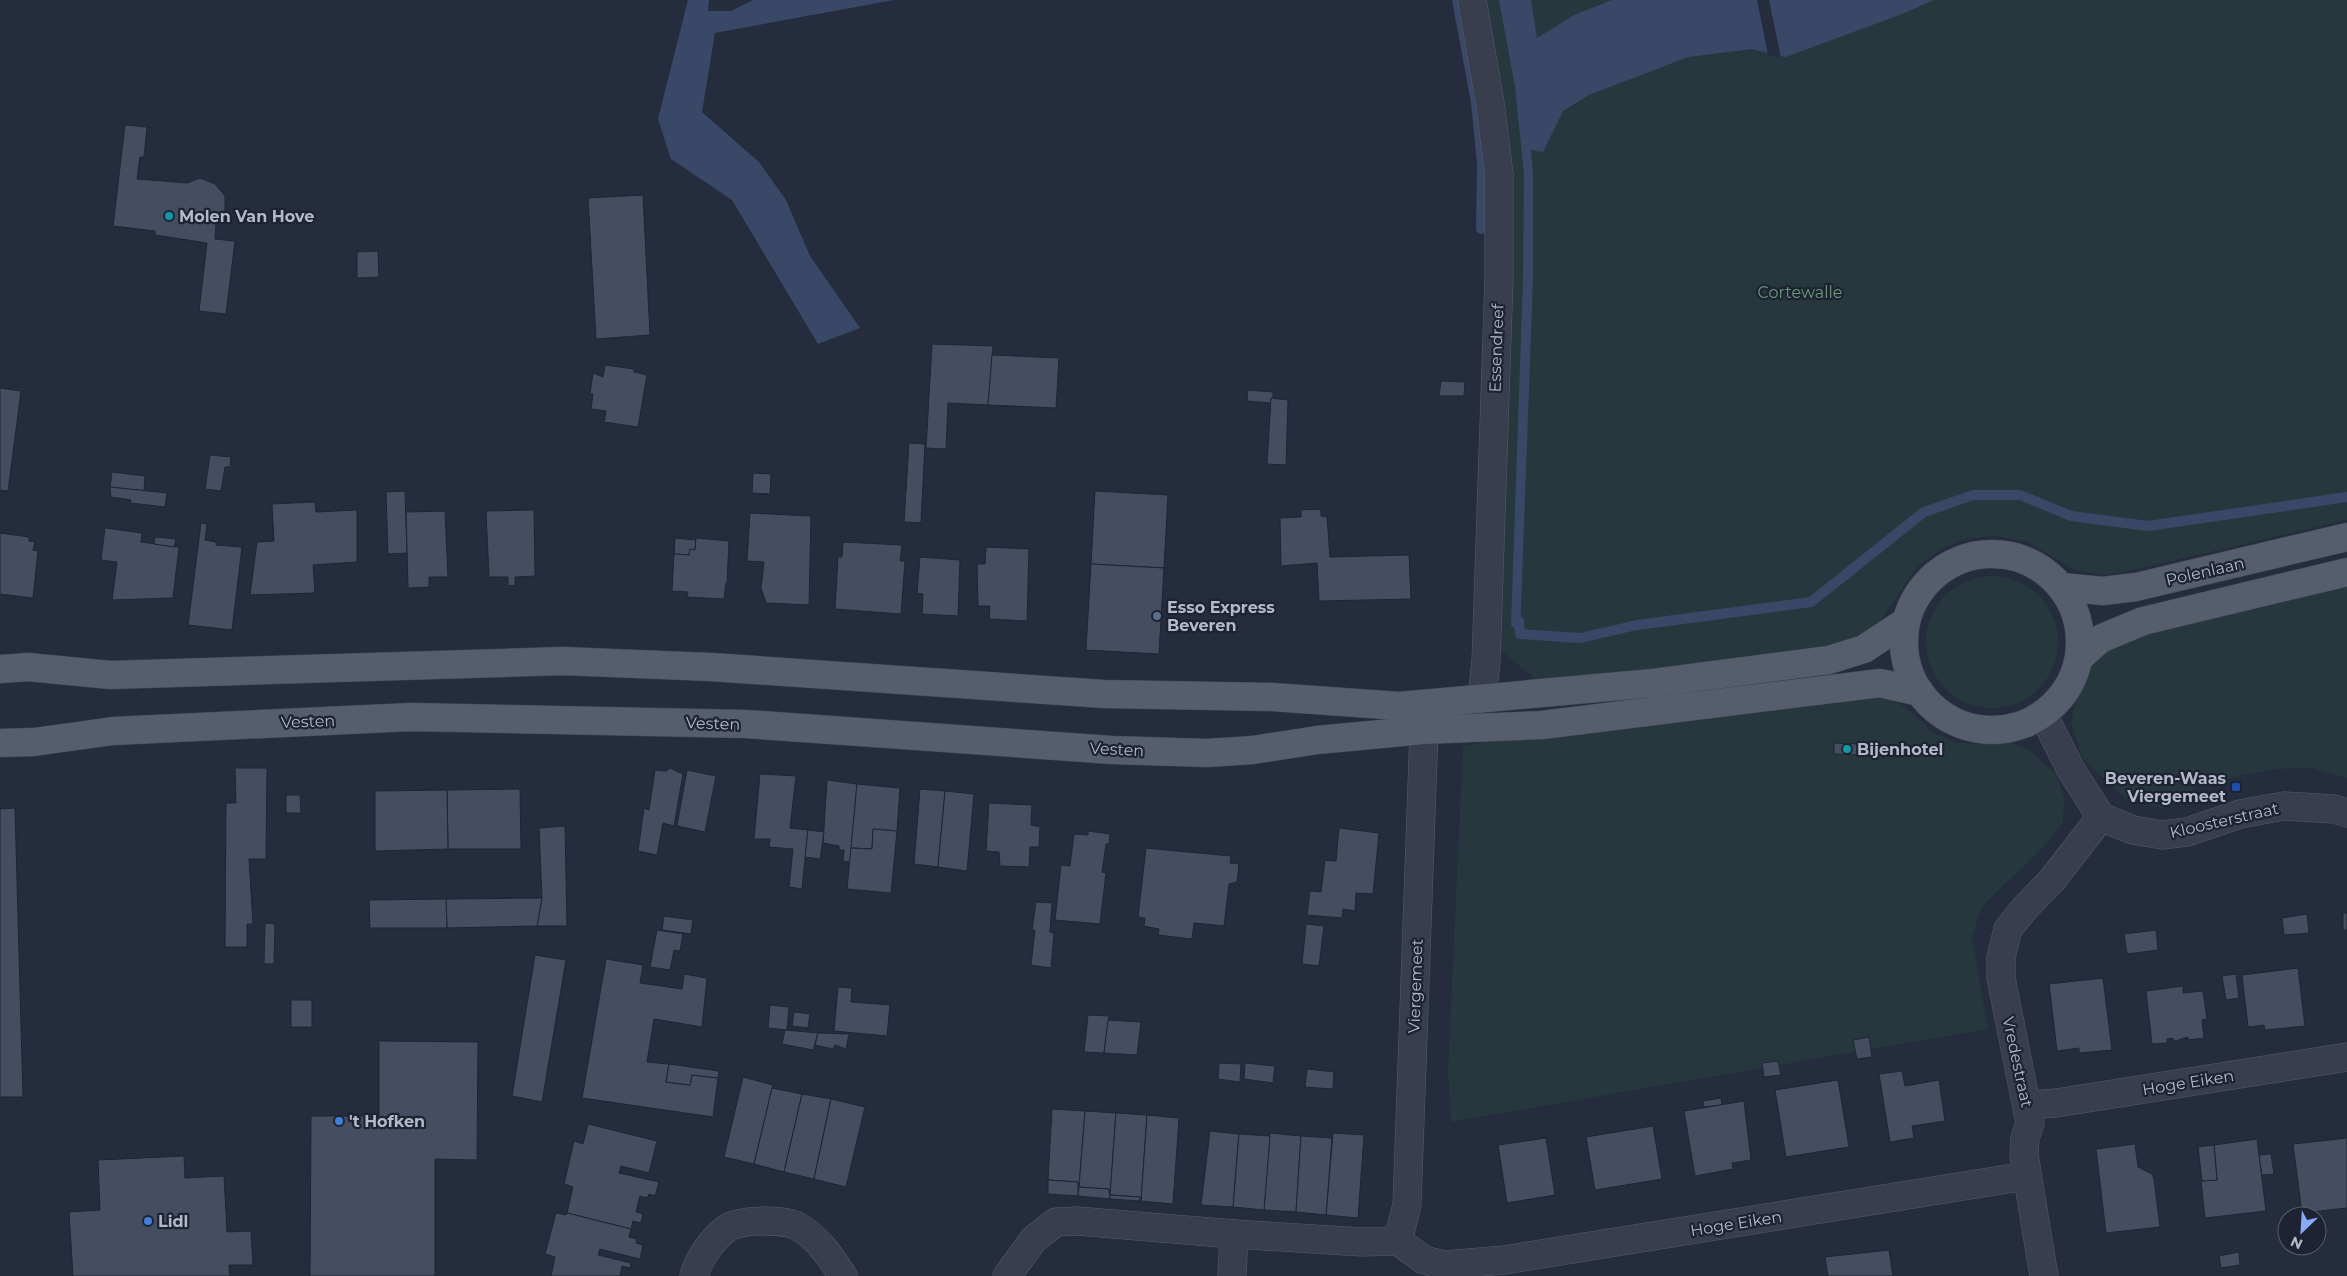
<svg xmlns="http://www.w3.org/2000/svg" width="2347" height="1276" font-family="Montserrat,sans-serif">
<rect width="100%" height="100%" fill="#242c3d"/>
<!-- green -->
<g fill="#26383e">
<path d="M1482 0H2347V520L2133 570 2103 575 2075 570 2028 542 1998 536 1969 538 1941 549 1917 567 1874 630 1830 650 1541 684 1495 645Z"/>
<circle cx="1992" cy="642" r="66"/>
<path d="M2347 582V778L2312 768 2273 769 2198 785 2181 801 2162 808 2125 798 2082 758 2071 722 2081 682 2105 644Z"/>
<path d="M1873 695 1890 697 1907 709 1934 733 1955 742 1974 744 2011 743 2032 751 2056 775 2064 797 2063 822 2049 841 1982 907 1972 937 1988 1029 1451 1122 1448 1070 1463 746 1515 737Z"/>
</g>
<!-- water -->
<g fill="#394866">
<path d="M688 0H709L708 11H731L753 0H894L715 33 702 112 759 162 786 200 810 256 860 328 818 344 732 200 671 159 658 119Z"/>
<path d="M1499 0H1531L1537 38 1574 15 1612 0H1934L1902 14 1786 57 1752 49 1688 57 1589 95 1563 111 1543 152 1531 150 1533 173V278L1520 634 1511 625 1523 278 1524 174 1515 87Z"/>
</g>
<!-- pier -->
<path fill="#242c3d" d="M1757 0H1769L1781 58 1768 55Z"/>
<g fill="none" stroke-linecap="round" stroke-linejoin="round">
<!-- stream -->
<g stroke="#394866" stroke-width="10">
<path d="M1457 0 1476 102 1482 163 1481 229"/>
<path d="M1519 621 1520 634 1580 638 1637 625 1811 602 1924 512 1973 495H2020L2071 516 2148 526 2347 497"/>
</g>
</g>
<!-- building -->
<g fill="#454d61" stroke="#1f2534">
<path d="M125 125 147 127 144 157H140L137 179 187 183 200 178 215 184 225 196V211L222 221 216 224 215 239 235 241 226 314 199 311 207 243 155 235V231L113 226Z"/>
<path d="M643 195 650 335 596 339 588 198Z"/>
<path d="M378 251 379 277 357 278V252Z"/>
<path d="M932 344 993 346 988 405 948 403 946 449 926 448Z"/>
<path d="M992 355 1059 358 1056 408 988 405Z"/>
<path d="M605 365 634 369V372L647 375 638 427 604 422 606 411 591 409 593 394H590L593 373 603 377Z"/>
<path d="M1441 381 1465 382 1464 396H1439Z"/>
<path d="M0 388 21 391 8 491 0 490Z"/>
<path d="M1248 390 1273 392V399L1271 398V403L1247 401Z"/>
<path d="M1271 398 1288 400 1286 465 1267 464Z"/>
<path d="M909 443 925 444 921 523 904 522Z"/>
<path d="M210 455 231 457 230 467H225L221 491 205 489Z"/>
<path d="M112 472 145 476 144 491 110 487Z"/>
<path d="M753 473 771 474 770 494 752 493Z"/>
<path d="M110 487 167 493 165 507 130 503 131 500 111 497Z"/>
<path d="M405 491 407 553 388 554 386 492Z"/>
<path d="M1095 491 1168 495 1164 568 1091 564Z"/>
<path d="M315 502 316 512 357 510V562L313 565 315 593 250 595 257 542 274 541 272 504Z"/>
<path d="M1321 509V516L1327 517 1330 557 1409 555 1411 599 1319 601 1317 563 1281 566 1280 518 1301 517V510Z"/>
<path d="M534 510 535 576 515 577V585L508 586V577H489L486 511Z"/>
<path d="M445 511 448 577H429V587L408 588 406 512Z"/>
<path d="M750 513 811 516 809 605 766 603 761 588 764 562 747 561Z"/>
<path d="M201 523 207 524 205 540 216 542V545L242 547 232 630 188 625Z"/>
<path d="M105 528 142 533 141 542 179 547 173 598 112 600 117 562 101 560Z"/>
<path d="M0 533 29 537V541L35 542 33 550 38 551 33 598 0 594Z"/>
<path d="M155 537 176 539 174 547 154 544Z"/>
<path d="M675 538 696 540 695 550 690 549 689 555 674 554Z"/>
<path d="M696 538 729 541 727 583H726L724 599 687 597 688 592 672 591 674 554 689 555 690 549 695 550Z"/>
<path d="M843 542 902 545 900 561H905L901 614 835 609 838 557H842Z"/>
<path d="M986 547 1029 549 1027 621 989 619 990 606H978L977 564H985Z"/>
<path d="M920 557 960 560 958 616 922 614 923 594 917 593Z"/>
<path d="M1091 564 1164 568 1159 654 1086 650Z"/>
<path d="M1834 743 1859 744 1860 755 1834 754Z"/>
<path d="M235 768H267L266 859H249L253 924H247V947H225L226 803H236Z"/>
<path d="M670 768 683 774 674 826 663 823 657 855 638 851 644 808 649 810 655 770 666 771Z"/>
<path d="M687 770 716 776 705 832 677 826Z"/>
<path d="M760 774 796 776 790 828 808 830 802 889 789 887 793 849 769 847 770 839H754Z"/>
<path d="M827 780 857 784 850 862 843 861 844 850H839V846L823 843Z"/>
<path d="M857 784 900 788 897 831 873 829 872 849 851 848Z"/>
<path d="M520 789 521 849H448L447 790Z"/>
<path d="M920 789 945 791 938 867 914 864Z"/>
<path d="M447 790 448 849 375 851V791Z"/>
<path d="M945 791 974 794 967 871 938 867Z"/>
<path d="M286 795H300L301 813H286Z"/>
<path d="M989 803 1032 805 1031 825 1040 827 1039 847H1030L1029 867 1000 866 999 852 986 851Z"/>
<path d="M15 808 23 1097H0V809Z"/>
<path d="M565 826 567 926H537L542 898 539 828Z"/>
<path d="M1339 828 1379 833 1373 894 1356 893 1355 911 1343 909 1342 918 1307 915 1310 891 1321 892 1325 860 1336 861Z"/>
<path d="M873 829 897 831 891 893 847 889 851 848 872 849Z"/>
<path d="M808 830 824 832 820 859 805 857Z"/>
<path d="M1088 831 1110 834 1109 844H1106L1102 872 1106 873 1100 924 1055 920 1061 865 1070 866 1074 834 1088 835Z"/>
<path d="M1146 848 1231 856 1230 863 1239 864 1237 882 1229 884 1224 926 1194 923 1192 939 1158 935 1159 929 1144 926 1145 918 1138 917Z"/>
<path d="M542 898 537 926 447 928 446 899Z"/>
<path d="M446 899 447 928H370L369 900Z"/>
<path d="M1036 902 1052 903 1050 932 1054 933 1051 968 1031 965 1035 930H1032Z"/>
<rect x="2343" y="913" width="4" height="17"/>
<path d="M2307 914 2309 933 2284 935 2282 918Z"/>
<path d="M664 916 693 920 691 934 662 930Z"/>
<path d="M265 923 275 924 274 964H264Z"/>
<path d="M1306 924 1324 926 1319 966 1302 964Z"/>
<path d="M657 930 683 934 680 951 674 950 670 970 650 967Z"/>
<path d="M2156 930 2158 950 2127 954 2124 934Z"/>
<path d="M535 955 566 960 542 1102 512 1096Z"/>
<path d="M606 959 643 965 640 983 682 989 684 974 707 978 702 1027 654 1019 647 1062 669 1064 666 1082 690 1085 692 1075 718 1078 713 1117 582 1098Z"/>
<path d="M2298 968 2305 1026 2265 1030 2264 1025 2248 1027 2242 975Z"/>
<path d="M2236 974 2239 998 2226 1000 2222 976Z"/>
<path d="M2103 978 2112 1050 2079 1053V1048L2057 1051 2049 984Z"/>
<path d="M2183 986V993L2203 991 2207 1019 2202 1020 2204 1038 2188 1040V1037L2175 1041 2172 1038 2167 1039V1043L2152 1044 2146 991Z"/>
<path d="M838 987 852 988 851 1002 890 1005 887 1036 834 1031Z"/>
<rect x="291" y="1000" width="21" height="27"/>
<path d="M770 1005 789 1007 787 1030 768 1028Z"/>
<path d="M794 1012 810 1014 808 1028 792 1026Z"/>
<path d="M1088 1015 1109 1016 1104 1053 1084 1052Z"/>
<path d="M1108 1020 1141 1022 1137 1055 1104 1053Z"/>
<path d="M785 1030 818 1033 813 1050 782 1044Z"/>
<path d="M818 1033 849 1034 846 1049 835 1045 833 1049 815 1045Z"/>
<path d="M1869 1037 1872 1057 1857 1059 1853 1040Z"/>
<path d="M379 1041 478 1042 477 1160 435 1159V1276H310L311 1116H379Z"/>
<path d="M1778 1061 1781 1075 1764 1077 1762 1063Z"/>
<path d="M1219 1063 1241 1064 1240 1082 1218 1079Z"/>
<path d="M1245 1063 1275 1066 1273 1083 1244 1079Z"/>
<path d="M669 1064 719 1071 718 1078 692 1075 690 1085 666 1082Z"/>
<path d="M1307 1069 1334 1072 1333 1089 1305 1087Z"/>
<path d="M1902 1071 1905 1086 1939 1080 1945 1121 1912 1126 1914 1138 1890 1142 1879 1074Z"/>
<path d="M743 1077 773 1085 754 1164 724 1157Z"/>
<path d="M1838 1080 1849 1147 1786 1157 1775 1090Z"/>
<path d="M772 1088 802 1094 784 1172 754 1164Z"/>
<path d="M802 1094 831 1099 814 1179 784 1172Z"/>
<path d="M1721 1098 1722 1105 1704 1107 1703 1101Z"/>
<path d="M831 1099 865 1107 846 1187 814 1179Z"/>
<path d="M1744 1101 1751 1160 1732 1163 1733 1169 1695 1176 1684 1111Z"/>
<path d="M1052 1109 1085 1111 1079 1187 1078 1182 1048 1180Z"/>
<path d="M1085 1111 1116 1113 1110 1195 1109 1189 1079 1187Z"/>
<path d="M1116 1113 1147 1115 1141 1201 1140 1197 1110 1195Z"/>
<path d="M1147 1115 1179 1118 1173 1204 1141 1201Z"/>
<path d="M588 1124 657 1141 649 1173 621 1166 619 1173 659 1182 655 1196 649 1194 647 1198 640 1196 636 1212 643 1214 641 1223 633 1221 631 1229 567 1213 573 1187 564 1184 574 1141 583 1144Z"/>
<path d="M1653 1126 1662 1179 1595 1190 1586 1137Z"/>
<path d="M1210 1131 1239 1134 1233 1207 1201 1205Z"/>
<path d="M1270 1133 1301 1136 1296 1212 1264 1210Z"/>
<path d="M1333 1133 1364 1135 1358 1218 1326 1215Z"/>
<path d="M1239 1134 1270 1136 1264 1210 1233 1207Z"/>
<path d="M1301 1136 1332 1138 1326 1215 1296 1212Z"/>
<path d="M1546 1138 1555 1195 1507 1203 1498 1145Z"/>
<path d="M2347 1138V1208L2302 1213 2293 1144Z"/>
<path d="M2257 1139 2266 1211 2205 1218 2201 1181 2217 1180 2214 1145Z"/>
<path d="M2135 1144 2138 1167 2152 1174 2154 1179 2160 1227 2106 1233 2096 1149Z"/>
<path d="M2214 1145 2217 1180 2202 1181 2198 1147Z"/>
<path d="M2271 1154 2274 1174 2262 1175 2259 1155Z"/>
<path d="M184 1156 185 1178 224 1176 227 1232 251 1231 253 1265H229L230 1276H73L69 1212 100 1210 98 1160Z"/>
<path d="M1048 1180 1078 1182V1196L1048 1194Z"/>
<path d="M1079 1187 1109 1189 1110 1199 1078 1196Z"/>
<path d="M1110 1195 1140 1197V1201L1110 1199Z"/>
<path d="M556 1213 566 1215 567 1213 631 1229 629 1237 637 1239 636 1243 643 1245 640 1259 600 1249 598 1255 631 1263 630 1268 622 1266 620 1276H551L555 1257 545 1254Z"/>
<path d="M1889 1250 1893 1276H1828L1825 1257Z"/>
<path d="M2239 1252 2240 1265 2221 1268 2219 1256Z"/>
</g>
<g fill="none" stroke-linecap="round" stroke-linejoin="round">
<defs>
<g id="minor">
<path d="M1472 0 1490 103 1499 175V277L1486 661 1482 698"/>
<path d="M2043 714 2071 770 2101 817 2133 830 2162 835 2187 832 2240 814 2284 806 2334 809 2347 813"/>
<path d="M2028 1105 2056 1103 2347 1057"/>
<path d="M1398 1241 1407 1204 1424 730"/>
<path d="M694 1276C698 1259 712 1240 726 1229 738 1219 783 1219 797 1226 818 1238 830 1256 843 1276"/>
<path d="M1007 1276 1034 1239 1056 1222 1077 1221 1234 1234 1362 1242 1398 1241 1424 1260 1445 1265 1504 1260 2026 1176"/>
<path d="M1232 1276 1234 1234"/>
<path d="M2044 1276 2024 1155 2025 1138 2030 1123 2001 978V957L2008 929 2025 908 2052 880 2101 817"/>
</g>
<g id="major">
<circle cx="1992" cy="642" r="88"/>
<path d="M2062 587 2103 591 2136 587 2347 537"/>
<path d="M2080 657 2100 639 2143 621 2347 572"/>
<path d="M0 669 28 667 110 675 563 661 711 667 1104 694 1272 697 1399 706 1653 683 1829 660 1864 649 1905 622"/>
<path d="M0 743 34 742 113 731 411 717 746 724 1112 750 1207 753 1253 750 1317 740 1424 730 1542 725 1880 683 1920 692"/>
</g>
</defs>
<!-- minor casing -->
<use href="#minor" stroke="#565c6b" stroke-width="29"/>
<!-- major casing -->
<use href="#major" stroke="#414756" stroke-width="29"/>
<!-- minor -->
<use href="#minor" stroke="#383e4d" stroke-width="28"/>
<!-- major -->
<use href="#major" stroke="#565d6d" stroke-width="28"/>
</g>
<!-- markers -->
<g fill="#0f9aa8" stroke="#1d2332" stroke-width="2">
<circle cx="169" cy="216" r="5"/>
<circle cx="1847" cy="749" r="5"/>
</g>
<circle fill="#5c6f8a" stroke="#1d2332" stroke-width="2" cx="1157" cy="616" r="5"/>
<rect fill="#1a4fb4" stroke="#1d2332" stroke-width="2" x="2231" y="782" width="10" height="10" rx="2.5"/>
<g fill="#3f7fe0" stroke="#1d2332" stroke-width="2">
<circle cx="339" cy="1121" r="5"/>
<circle cx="148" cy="1221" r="5"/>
</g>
<g text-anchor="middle" stroke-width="4.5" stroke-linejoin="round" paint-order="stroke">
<!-- poi labels -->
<g font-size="16" font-weight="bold" fill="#b3b9c8" stroke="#1d2332" text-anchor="start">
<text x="179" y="222">Molen Van Hove</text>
<text x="1167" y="613">Esso Express<tspan x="1167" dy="18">Beveren</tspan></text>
<text x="1857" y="755">Bijenhotel</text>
<text x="2226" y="784" text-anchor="end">Beveren-Waas<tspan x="2226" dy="18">Viergemeet</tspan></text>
<text x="349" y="1127">'t Hofken</text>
<text x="158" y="1227">Lidl</text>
</g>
<!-- park labels -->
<g font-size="16" fill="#6b997a" stroke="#1d2332">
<text x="1800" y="298">Cortewalle</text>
</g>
<!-- street labels -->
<g font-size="16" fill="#b3b9c8" stroke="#1d2332">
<text transform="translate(1496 348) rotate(-88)" y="6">Essendreef</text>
<text transform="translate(2205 571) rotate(-13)" y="6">Polenlaan</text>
<text transform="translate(308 721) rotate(-2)" y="6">Vesten</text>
<text transform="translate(713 723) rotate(2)" y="6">Vesten</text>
<text transform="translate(1117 749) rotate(3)" y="6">Vesten</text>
<text transform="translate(2224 820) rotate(-13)" y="6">Kloosterstraat</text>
<text transform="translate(1415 986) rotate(-88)" y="6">Viergemeet</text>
<text transform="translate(2018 1062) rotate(78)" y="6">Vredestraat</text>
<text transform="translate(2188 1082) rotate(-9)" y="6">Hoge Eiken</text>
<text transform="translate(1736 1223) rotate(-9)" y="6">Hoge Eiken</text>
</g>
</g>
<!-- north arrow -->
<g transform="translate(2302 1231) rotate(205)"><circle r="24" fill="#1d2332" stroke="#595f6e"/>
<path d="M0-4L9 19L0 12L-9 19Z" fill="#8aa9f6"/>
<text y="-8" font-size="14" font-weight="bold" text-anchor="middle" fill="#b3b9c8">N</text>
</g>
</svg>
